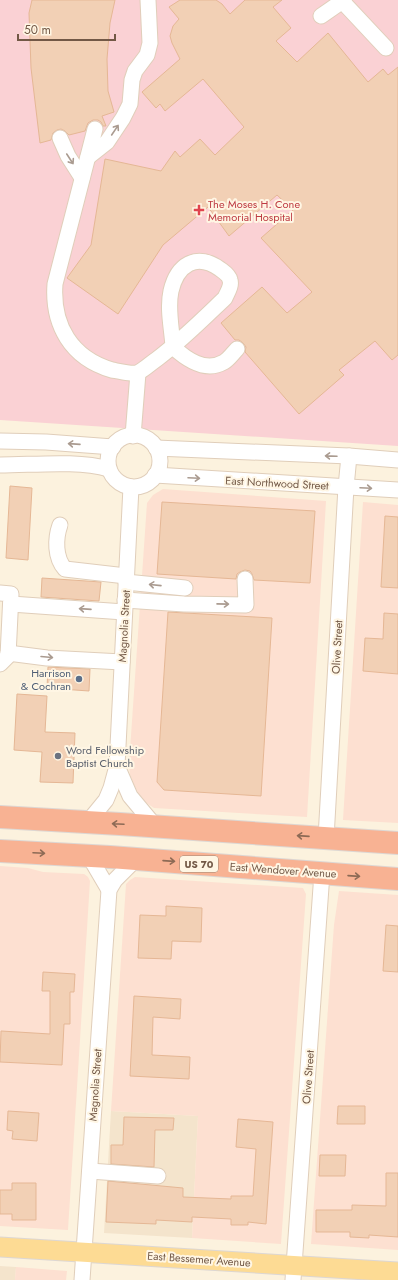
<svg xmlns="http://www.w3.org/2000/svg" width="398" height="1280" font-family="Jost,sans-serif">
<rect width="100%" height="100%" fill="#fcf2de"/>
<!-- residential -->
<g fill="#f4e4cc">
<path d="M111 1111 198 1116 192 1238 104 1233Z"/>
<path d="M0 1266 16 1267 15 1280H0Z"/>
</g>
<!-- commercial -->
<g fill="#fde0d1">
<path d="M163 489 326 501 307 817 154 808 145 802 138 793 134 785 130 775 129 765 147 503 153 495Z"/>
<path d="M363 502 398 505V823L343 820Z"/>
<path d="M0 866 28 868 43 872 84 874 88 877 90 881 68 1230 0 1226Z"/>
<path d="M135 877 303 888 306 894 281 1244 192 1238 198 1116 111 1111 126 884 130 880Z"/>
<path d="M339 891 398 895V1250L311 1244 334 925Z"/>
<path d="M16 1267 67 1271 66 1280H15Z"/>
</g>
<!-- medical -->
<path fill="#fad1d4" d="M0 0H398V446L0 420Z"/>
<!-- building -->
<g fill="#f2d0b5" stroke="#e5b795">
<path d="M32 0H115L110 23 107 59 108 91 114 112 102 116 106 126H103L101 122 98 120H93L88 123 85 131 69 135 65 131 61 129 57 130 53 133 51 140 40 143 31 68 29 13Z"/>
<path d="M180 0H216L222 4 230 14 245 0H282L273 7 291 28 276 41 297 62 328 33 368 82 383 69 388 75 398 67V355L392 360 375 341 339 370 344 375 299 414 245 352 246 347 243 343 239 340H235L221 323 262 287 287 313 312 292 261 238 293 210 277 195 229 236 208 207 163 245 118 314 67 278 91 245 105 159 161 171 175 151 180 157 200 139 215 155 244 127 203 79 165 111 160 104 156 108 142 92 180 59 172 43 170 36 173 26 179 19 169 7Z"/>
<path d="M10 486 32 488 28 560 6 558Z"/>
<path d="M162 502 315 511 310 583 254 580 252 574 250 571 245 570 240 572 237 574 236 579 157 574Z"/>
<path d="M385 516 398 517V588L381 587Z"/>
<path d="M42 578 101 582 99 601 41 597Z"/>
<path d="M168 612 272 618 261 796 164 790 157 782Z"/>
<path d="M384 613 398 614V674L363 671 365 638 383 639Z"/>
<path d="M48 667 90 669 89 691 47 688Z"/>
<path d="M17 694 47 696 45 732 75 733 73 783 40 782 42 752 14 750Z"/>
<path d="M166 906 202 908 201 942 172 941 171 959 138 958 140 915 166 916Z"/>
<path d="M386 925 398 926V972L383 971Z"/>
<path d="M43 972 75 974 74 992H70V1024H64L62 1065 0 1062 1 1031 50 1034V991H42Z"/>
<path d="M134 996 181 999 180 1019 153 1017 152 1055 190 1057 189 1079 130 1076Z"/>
<path d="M338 1106H365V1124H337Z"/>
<path d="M8 1111 39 1113 37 1141 12 1139 13 1131 7 1130Z"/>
<path d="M124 1117 174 1118 173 1130H155L154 1167 111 1164V1145H123Z"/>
<path d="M238 1119 273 1122 266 1224 248 1222V1225H231V1219L192 1217V1222L156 1220V1224L106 1222 108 1181 183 1188V1197L231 1199V1196H253L256 1149 236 1147Z"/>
<path d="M320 1155H346L345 1176H319Z"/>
<path d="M386 1173H398V1237L369 1235V1238L350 1237V1232H316V1210H352V1205L386 1206Z"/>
<path d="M12 1183H36V1220H12V1214H0V1190H12Z"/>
</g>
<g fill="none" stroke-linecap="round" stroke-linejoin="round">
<defs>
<g id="minor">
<path d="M342 1 386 48"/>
<path d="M321 16 344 0"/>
<path d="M95 129 55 284C52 325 71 358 112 370 118 371 134 375 139 372 145 369 151 363 157 359 181 341 203 319 225 298 227 293 232 286 230 280 229 275 224 272 220 269 196 252 177 265 171 291 167 309 172 329 173 347 186 359 205 373 224 362 229 359 233 353 237 349"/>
<path d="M60 138 68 156 82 178"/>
<path d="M88 157 107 142 123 118 130 104 132 80 135 71 147 55 150 43 148 0"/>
<circle cx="134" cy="461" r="26"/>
<path d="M133 436 138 373"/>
<path d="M0 441 46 442 113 447"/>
<path d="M156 448 349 456 398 460"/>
<path d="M0 465C34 465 77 460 109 469"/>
<path d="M155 475 398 490"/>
<path d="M60 525C55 539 55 558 65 569L126 576"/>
<path d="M126 582 185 588"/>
<path d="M0 593 11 594 8 656 0 664"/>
<path d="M125 600 184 604 246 605 245 579"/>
<path d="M11 604 124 612"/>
<path d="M8 653 47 658 122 662"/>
<path d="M117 766 130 796 155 826"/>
<path d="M88 822 106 800 111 788 117 766 131 487"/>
<path d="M326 838 346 487 349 456"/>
<path d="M89 856 109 890"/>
<path d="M90 1171 158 1176"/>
<path d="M82 1280 109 890 115 880 136 859"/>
<path d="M293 1280 322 873"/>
</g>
<path id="major" d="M0 1247 398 1272"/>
<g id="highway">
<path d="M0 817 120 824 398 843"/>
<path d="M0 851 110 857 398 879"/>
</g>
</defs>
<!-- minor casing -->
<use href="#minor" stroke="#e0ceba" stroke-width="17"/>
<!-- major casing -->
<use href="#major" stroke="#ddd7d3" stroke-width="21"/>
<!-- highway casing -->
<use href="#highway" stroke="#ddd7d3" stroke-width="24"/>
<!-- minor -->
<use href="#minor" stroke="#fff" stroke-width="15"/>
<!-- major -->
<use href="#major" stroke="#fddb94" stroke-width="19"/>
<!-- highway -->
<use href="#highway" stroke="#f8b293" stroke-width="22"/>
</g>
<!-- one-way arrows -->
<defs><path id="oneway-shaft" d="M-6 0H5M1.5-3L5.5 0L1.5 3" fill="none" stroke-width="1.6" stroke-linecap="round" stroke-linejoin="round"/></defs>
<g stroke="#aa9b90">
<use href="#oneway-shaft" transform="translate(115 130) rotate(-56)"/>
<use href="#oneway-shaft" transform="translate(70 159) rotate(57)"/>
<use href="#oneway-shaft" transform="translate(74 444) rotate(-176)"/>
<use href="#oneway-shaft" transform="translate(331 456) rotate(-178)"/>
<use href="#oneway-shaft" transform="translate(194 478) rotate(3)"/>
<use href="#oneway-shaft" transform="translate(366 488) rotate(3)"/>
<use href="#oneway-shaft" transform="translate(155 585) rotate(-174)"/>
<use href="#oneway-shaft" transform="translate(223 604) rotate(1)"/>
<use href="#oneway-shaft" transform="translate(85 609) rotate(-176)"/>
<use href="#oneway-shaft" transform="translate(47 657) rotate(5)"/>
</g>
<g stroke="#8d6a55">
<use href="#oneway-shaft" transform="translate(118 824) rotate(-177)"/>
<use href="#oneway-shaft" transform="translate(303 836) rotate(-176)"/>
<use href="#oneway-shaft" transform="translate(39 853) rotate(3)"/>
<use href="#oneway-shaft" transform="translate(169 861) rotate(4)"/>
<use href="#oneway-shaft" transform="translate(354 876) rotate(4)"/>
</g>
<!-- markers -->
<path fill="#e0444e" stroke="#fff6e4" stroke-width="1.5" d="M197 204h4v4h4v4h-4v4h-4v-4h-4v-4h4z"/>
<circle fill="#5c6f8a" stroke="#fff6e4" stroke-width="1.5" cx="79" cy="679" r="4"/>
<circle fill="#6b7280" stroke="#fff6e4" stroke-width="1.5" cx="58" cy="756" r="4"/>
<g text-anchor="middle" stroke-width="4" stroke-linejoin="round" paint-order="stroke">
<!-- shield labels -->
<rect fill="#fff6e4" stroke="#9c8775" stroke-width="1" x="180" y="856" width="38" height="16" rx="3"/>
<g font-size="10" font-weight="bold" fill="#725846">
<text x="199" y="868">US 70</text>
</g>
<!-- health labels -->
<g font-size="11" fill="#be3a42" stroke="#fff6e4" text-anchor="start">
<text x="208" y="208">The Moses H. Cone<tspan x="208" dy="13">Memorial Hospital</tspan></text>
</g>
<!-- street labels -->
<g font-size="11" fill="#725846" stroke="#fff6e4">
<text transform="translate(277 483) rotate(3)" y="4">East Northwood Street</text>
<text transform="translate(124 626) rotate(-87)" y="4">Magnolia Street</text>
<text transform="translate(337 647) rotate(-87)" y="4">Olive Street</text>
<text transform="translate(283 870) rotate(4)" y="4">East Wendover Avenue</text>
<text transform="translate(308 1077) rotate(-86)" y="4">Olive Street</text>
<text transform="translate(95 1085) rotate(-86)" y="4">Magnolia Street</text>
<text transform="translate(199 1259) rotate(4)" y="4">East Bessemer Avenue</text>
</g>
<!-- service labels -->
<g font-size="11" fill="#4e5e75" stroke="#fff6e4" text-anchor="end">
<text x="71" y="677">Harrison<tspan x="71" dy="13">&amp; Cochran</tspan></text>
</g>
<!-- worship labels -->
<g font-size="11" fill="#5b616d" stroke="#fff6e4" text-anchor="start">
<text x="66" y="754">Word Fellowship<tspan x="66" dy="13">Baptist Church</tspan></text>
</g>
</g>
<!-- scale -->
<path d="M18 34v6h97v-6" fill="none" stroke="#725846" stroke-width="2"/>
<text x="24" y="34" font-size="12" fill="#725846" stroke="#fff6e4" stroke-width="3" paint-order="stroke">50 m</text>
</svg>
